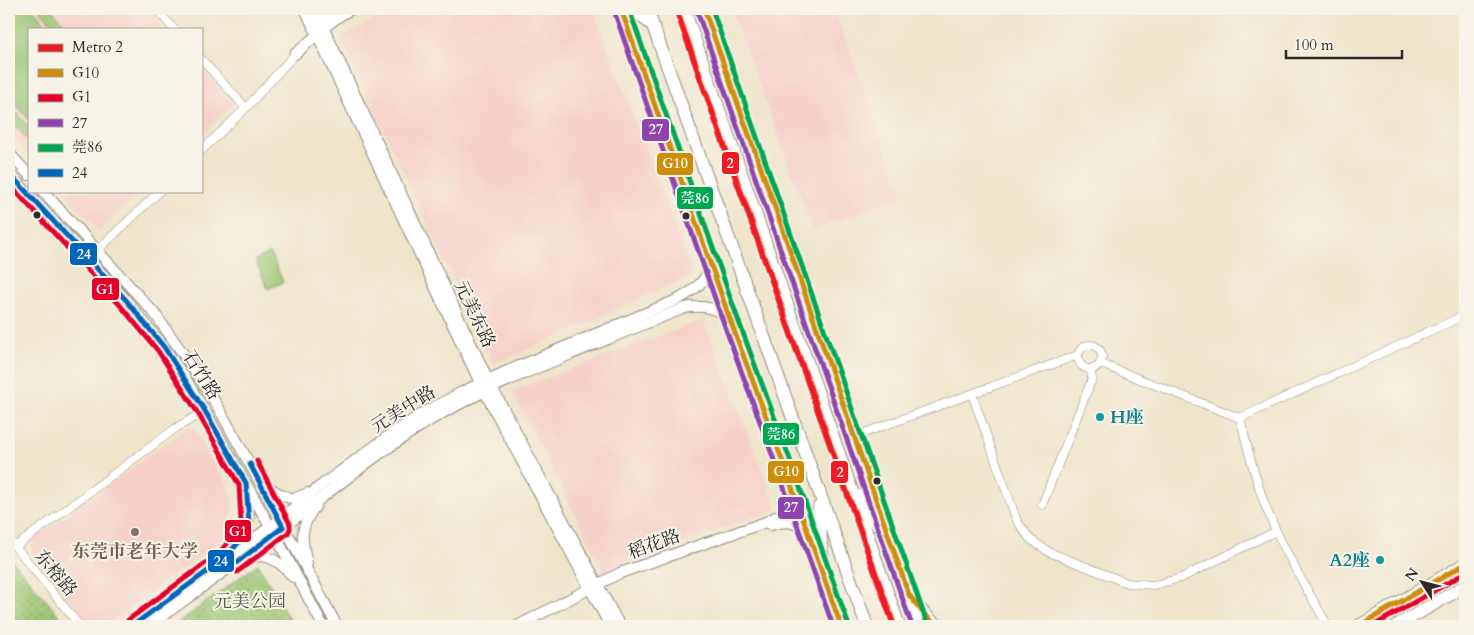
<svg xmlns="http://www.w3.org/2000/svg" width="1474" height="635" font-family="Cardo,'Noto Serif SC',serif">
<defs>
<pattern id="grass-dots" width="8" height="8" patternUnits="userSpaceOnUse" patternTransform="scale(1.25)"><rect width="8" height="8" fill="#9cc673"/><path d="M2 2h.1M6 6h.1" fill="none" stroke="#7fa15f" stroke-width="1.8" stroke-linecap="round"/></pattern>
</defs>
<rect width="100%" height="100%" fill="#f7f3e8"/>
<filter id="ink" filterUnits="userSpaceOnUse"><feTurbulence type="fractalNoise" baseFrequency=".02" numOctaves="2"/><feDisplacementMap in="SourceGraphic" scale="10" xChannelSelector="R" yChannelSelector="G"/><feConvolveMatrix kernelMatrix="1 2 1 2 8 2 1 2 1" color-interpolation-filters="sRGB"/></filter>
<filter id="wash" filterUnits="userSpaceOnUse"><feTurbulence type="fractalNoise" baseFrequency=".0096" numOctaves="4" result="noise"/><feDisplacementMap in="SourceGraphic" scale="20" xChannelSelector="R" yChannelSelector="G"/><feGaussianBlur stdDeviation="1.12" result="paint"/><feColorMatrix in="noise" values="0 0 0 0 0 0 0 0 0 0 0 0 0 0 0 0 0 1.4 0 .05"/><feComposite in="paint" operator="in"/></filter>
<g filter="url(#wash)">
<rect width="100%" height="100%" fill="#efe5ca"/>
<!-- built -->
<g fill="#f7d1c8">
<path d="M9 9H149L167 29H29V154L9 132Z"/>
<path d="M397 9H593L693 275 494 365 340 37Z"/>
<path d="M731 9H834L903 196 813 230Z"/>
<path d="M201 68 234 104 201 135Z"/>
<path d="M63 191H141L99 230Z"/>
<path d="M703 320 777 509 604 570 512 391Z"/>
<path d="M188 427 195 430 205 449 227 484 234 502 233 512 222 539 106 626H92L31 552 33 540Z"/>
</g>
<!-- grass -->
<g fill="url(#grass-dots)" stroke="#64784f">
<path d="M9 557 68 626H9Z"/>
<path d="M258 564 293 626H174Z"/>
</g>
<!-- garden -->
<g fill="#9cc673" stroke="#64784f">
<path d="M13 9H33L50 29H29V120L9 97V12Z"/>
<path d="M39 9H51L69 29H57Z"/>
<path d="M9 104 29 127V141L9 119Z"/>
<path d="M270 253 283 282 268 289 255 260Z"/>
</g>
</g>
<g filter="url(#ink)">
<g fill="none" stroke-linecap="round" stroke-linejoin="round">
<defs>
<g id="minor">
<path d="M156 9 174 29"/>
<path d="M201 59 246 108"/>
<path d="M201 151 246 108 295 54"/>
<path d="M88 259 160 191"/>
<circle cx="1090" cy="357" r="12"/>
<path d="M1101 364 1240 418"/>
<path d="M972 394 1017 521 1030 539 1049 552 1127 583 1154 585 1181 578 1276 531"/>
<path d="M853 437 1078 355"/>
<path d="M1042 505 1092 379 1091 370"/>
<path d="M9 539 80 626"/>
<path d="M15 547 176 428 205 411"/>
<path d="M1328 626C1306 588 1284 551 1267 510 1255 480 1248 449 1240 418L1465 315"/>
</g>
<g id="tertiary">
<path d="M305 9 480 383 610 626"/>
<path d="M315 9 488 380 620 626"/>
<path d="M320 23 336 9"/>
<path d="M295 54C314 39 330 19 352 9"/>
<path d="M9 153 29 175"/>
<path d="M9 173 126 300 164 347 185 378 205 411 282 548 323 626"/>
<path d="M43 191 155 314 196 372 217 405 273 506 337 626"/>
<path d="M262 481C270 488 284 499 295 498 299 497 303 495 307 493"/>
<path d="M771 525C787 520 795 521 807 533"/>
<path d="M234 548C252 527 250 515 247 489"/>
<path d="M244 562C247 560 251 558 255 557 270 553 284 566 293 577"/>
<path d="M307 564C301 538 299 528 316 505"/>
<path d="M132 626 270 527 319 487 387 437 425 412 462 392 507 371 679 299C695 290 707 281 711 262"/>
<path d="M149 626C199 590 249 554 298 516 341 483 383 449 429 421 474 394 521 374 569 355 608 339 646 323 685 308 701 305 721 307 731 323"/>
<path d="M517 626 620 573 766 522C781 515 791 508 792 490"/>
</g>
<g id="secondary">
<path d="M621 9 732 325 784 465 841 626"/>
<path d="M704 9C777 214 846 421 920 626"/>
</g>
<g id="primary">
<path d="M634 9 651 24"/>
<path d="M647 9 867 626"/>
<path d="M684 9 899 626"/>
<path d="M857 496 890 543"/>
<path d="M819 507 823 578"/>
</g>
<g id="trunk">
<path d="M909 595 925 615 937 626"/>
<path d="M839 621V626"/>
<path d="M1359 626 1465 564"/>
<path d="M1396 626 1465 586"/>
</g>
</defs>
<!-- minor casing -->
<use href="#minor" stroke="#8d887a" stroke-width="9"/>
<!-- tertiary casing -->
<use href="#tertiary" stroke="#8d887a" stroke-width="12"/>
<!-- secondary casing -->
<use href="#secondary" stroke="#8d887a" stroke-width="13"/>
<!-- primary casing -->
<use href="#primary" stroke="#8d887a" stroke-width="14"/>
<!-- trunk casing -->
<use href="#trunk" stroke="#8d887a" stroke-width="14"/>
<!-- minor -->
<use href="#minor" stroke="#fff" stroke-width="8"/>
<!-- tertiary -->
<use href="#tertiary" stroke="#fff" stroke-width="10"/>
<!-- secondary -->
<use href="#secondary" stroke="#fff" stroke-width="11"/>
<!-- primary -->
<use href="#primary" stroke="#fff" stroke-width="12"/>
<!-- trunk -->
<use href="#trunk" stroke="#fff" stroke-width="12"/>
<defs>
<g id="bus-1">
<path d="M621 9 732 325 784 465 841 626"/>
<path d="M704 9 779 219 909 595 925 615 937 626"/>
<path d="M1359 626 1465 564"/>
</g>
<g id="bus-2">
<path d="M9 184 120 305 158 351 199 415 239 485 241 522 238 531 218 554 128 620"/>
<path d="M237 572 288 533 290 529V524L257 461"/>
<path d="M1373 626 1465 573"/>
</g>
<g id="bus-3">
<path d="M614 11 725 327 777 468 833 626"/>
<path d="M697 11 912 626"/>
</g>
<g id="bus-4">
<path d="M629 9 739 322 791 462 848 623"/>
<path d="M712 9 927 623"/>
</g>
<g id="bus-5">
<path d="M9 173 126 300 164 347 205 411 246 483 249 523 245 535 223 560 132 626"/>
<path d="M232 566 283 527 250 464"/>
</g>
</defs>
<!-- bus-1 casing -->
<use href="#bus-1" stroke="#f7f3e8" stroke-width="9"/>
<!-- bus-2 casing -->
<use href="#bus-2" stroke="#f7f3e8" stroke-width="9"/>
<!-- bus-3 casing -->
<use href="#bus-3" stroke="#f7f3e8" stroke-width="9"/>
<!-- bus-4 casing -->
<use href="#bus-4" stroke="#f7f3e8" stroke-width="9"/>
<!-- bus-5 casing -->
<use href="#bus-5" stroke="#f7f3e8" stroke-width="9"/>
<!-- bus-1 -->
<use href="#bus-1" stroke="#ce8d09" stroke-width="5"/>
<!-- bus-2 -->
<use href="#bus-2" stroke="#e4002b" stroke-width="5"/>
<!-- bus-3 -->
<use href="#bus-3" stroke="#8e44ad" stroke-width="5"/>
<!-- bus-4 -->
<use href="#bus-4" stroke="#00a651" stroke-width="5"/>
<!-- bus-5 -->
<use href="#bus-5" stroke="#0065bd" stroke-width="5"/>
<defs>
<path id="metro-1" d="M676 9 894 626"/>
</defs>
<!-- metro-1 casing -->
<use href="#metro-1" stroke="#f7f3e8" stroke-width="10"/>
<!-- metro-1 -->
<use href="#metro-1" stroke="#ed1c24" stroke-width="6"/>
</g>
</g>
<!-- markers -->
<g fill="#2b2b2b" stroke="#f7f3e8" stroke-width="2">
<circle cx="37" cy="215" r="4.5"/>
<circle cx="686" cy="216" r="4.5"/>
<circle cx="877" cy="481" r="4.5"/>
</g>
<g fill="#0f9aa8" stroke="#f7f3e8" stroke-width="2">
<circle cx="1100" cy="417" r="5"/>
<circle cx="1380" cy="560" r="5"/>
</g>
<circle fill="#8d6e63" stroke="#f7f3e8" stroke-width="2" cx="135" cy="532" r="5"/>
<g text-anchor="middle" stroke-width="4" stroke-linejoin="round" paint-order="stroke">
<!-- street labels -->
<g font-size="18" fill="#2b2b2b" stroke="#f7f3e8">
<text transform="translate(475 314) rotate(65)" y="6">元美东路</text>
<text transform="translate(202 375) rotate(58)" y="6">石竹路</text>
<text transform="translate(403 409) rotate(-32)" y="6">元美中路</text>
<text transform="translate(654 544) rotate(-20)" y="6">稻花路</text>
<text transform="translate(56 573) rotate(50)" y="6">东榕路</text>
</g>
<!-- culture labels -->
<g font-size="18" font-weight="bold" fill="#0d838f" stroke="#f7f3e8" text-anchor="start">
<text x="1110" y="423">H座</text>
<text x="1370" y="566" text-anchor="end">A2座</text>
</g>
<!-- education labels -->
<g font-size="18" font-weight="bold" fill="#785e54" stroke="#f7f3e8">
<text x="135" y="557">东莞市老年大学</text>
</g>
<!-- park labels -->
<g font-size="18" fill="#4d5a41" stroke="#f7f3e8">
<text x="250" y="607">元美公园</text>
</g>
</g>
<g stroke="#f7f3e8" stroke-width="2">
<rect x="641" y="118" width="29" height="24" rx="5" fill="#8e44ad"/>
<rect x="721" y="151" width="19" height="24" rx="5" fill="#ed1c24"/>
<rect x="656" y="152" width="38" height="24" rx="5" fill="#ce8d09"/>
<rect x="676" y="186" width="38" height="24" rx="5" fill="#00a651"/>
<rect x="69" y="242" width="29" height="24" rx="5" fill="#0065bd"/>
<rect x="91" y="277" width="29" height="24" rx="5" fill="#e4002b"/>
<rect x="762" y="422" width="38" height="24" rx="5" fill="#00a651"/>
<rect x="767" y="460" width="38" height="24" rx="5" fill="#ce8d09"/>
<rect x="830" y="460" width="19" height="24" rx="5" fill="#ed1c24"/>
<rect x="777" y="496" width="28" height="24" rx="5" fill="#8e44ad"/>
<rect x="224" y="519" width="28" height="24" rx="5" fill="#e4002b"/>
<rect x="207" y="549" width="28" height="24" rx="5" fill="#0065bd"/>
</g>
<g font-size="14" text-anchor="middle" font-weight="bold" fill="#fff">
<text x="656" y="134">27</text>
<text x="730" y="168">2</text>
<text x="675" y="168">G10</text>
<text x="695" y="203">莞86</text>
<text x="84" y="259">24</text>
<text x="105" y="294">G1</text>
<text x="781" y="439">莞86</text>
<text x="786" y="476">G10</text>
<text x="840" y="477">2</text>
<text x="791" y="512">27</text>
<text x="238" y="536">G1</text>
<text x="221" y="566">24</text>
</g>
<!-- margin -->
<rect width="1474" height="635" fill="none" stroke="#f7f3e8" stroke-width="30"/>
<!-- legend -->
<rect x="28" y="28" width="175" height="165" fill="#f7f3e8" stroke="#a5a39c"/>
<rect x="38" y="44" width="25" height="8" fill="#ed1c24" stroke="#a5a39c"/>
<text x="72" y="52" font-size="15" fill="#2b2b2b">Metro 2</text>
<rect x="38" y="69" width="25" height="8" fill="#ce8d09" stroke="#a5a39c"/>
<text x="72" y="78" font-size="15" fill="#2b2b2b">G10</text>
<rect x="38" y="94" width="25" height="8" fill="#e4002b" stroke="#a5a39c"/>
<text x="72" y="102" font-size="15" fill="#2b2b2b">G1</text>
<rect x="38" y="119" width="25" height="8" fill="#8e44ad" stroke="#a5a39c"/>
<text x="72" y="128" font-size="15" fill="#2b2b2b">27</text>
<rect x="38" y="144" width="25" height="8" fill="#00a651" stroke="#a5a39c"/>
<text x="72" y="152" font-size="15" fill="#2b2b2b">莞86</text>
<rect x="38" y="169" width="25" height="8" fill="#0065bd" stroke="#a5a39c"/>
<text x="72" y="178" font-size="15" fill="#2b2b2b">24</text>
<!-- north arrow -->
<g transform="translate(1422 582) rotate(306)" stroke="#f7f3e8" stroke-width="4" paint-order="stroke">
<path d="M0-4L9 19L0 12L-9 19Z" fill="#2b2b2b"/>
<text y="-8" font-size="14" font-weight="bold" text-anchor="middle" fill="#2b2b2b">N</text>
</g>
<!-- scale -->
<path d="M1286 50v8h116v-8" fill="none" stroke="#2b2b2b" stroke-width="2.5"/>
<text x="1294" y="50" font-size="15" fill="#2b2b2b" stroke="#f7f3e8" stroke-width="4" paint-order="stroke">100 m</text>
</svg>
